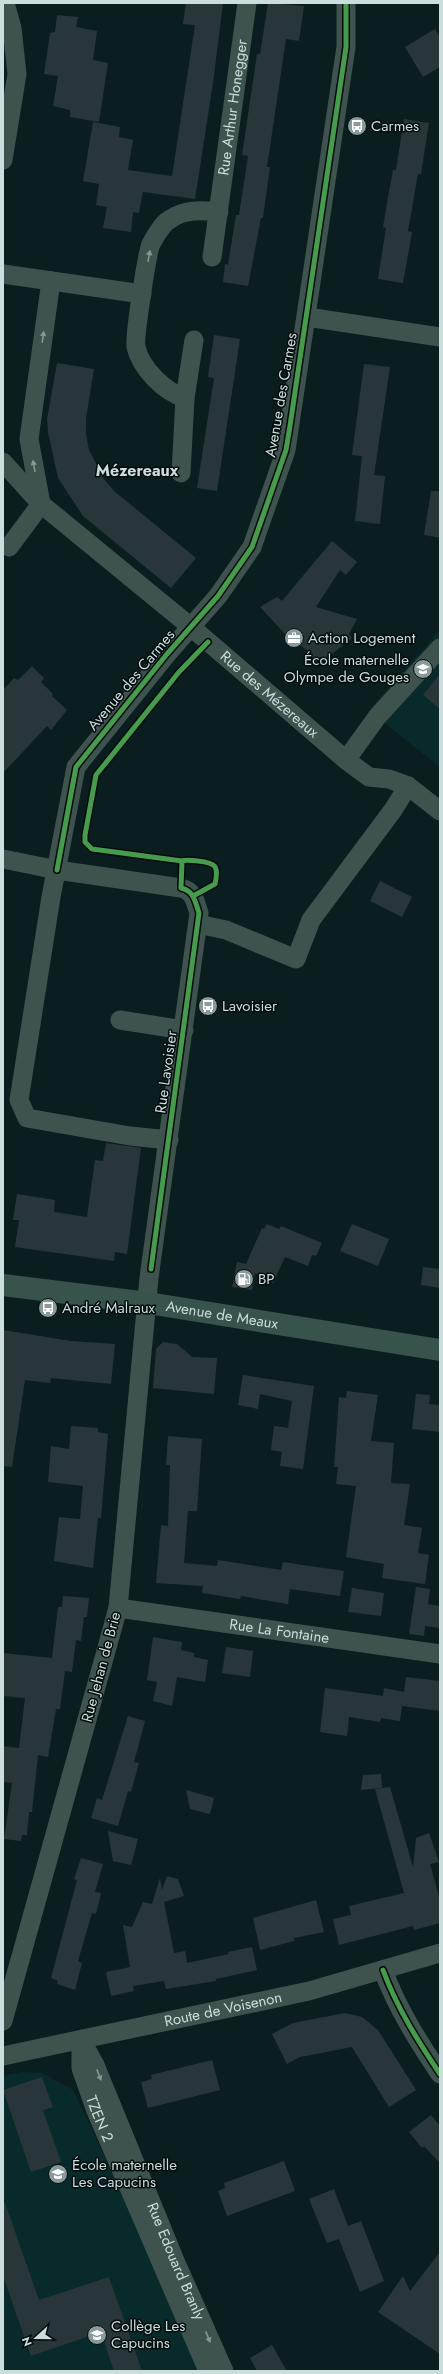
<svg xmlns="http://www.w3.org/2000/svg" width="443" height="2374" font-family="Jost,sans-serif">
<rect width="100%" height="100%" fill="#0b1e1f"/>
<!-- built -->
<g fill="#092a2b">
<path d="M440 630V767L377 717 371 708Z"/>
<path d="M23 2072 42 2073 73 2090 207 2371H3V2076Z"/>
</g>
<!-- building -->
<g fill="#283639">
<path d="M186 3H223L213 83 195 199 143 192 139 213 133 212 131 232 103 228 107 207 96 205 99 184 83 181 93 122 120 127 119 137 133 140 128 170 172 176 195 25 183 24Z"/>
<path d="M268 3 304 6 299 41 286 39 267 167H270L263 218H261L248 286 223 282 225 264 228 265 236 215H239L248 156 242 155 257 54H260Z"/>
<path d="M57 15 78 17 76 27 97 31 93 60 108 63 99 122 70 117V110L53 106 58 76 44 74 50 33 55 32Z"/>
<path d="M435 29 440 37V67L423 77 405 47Z"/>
<path d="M404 119 429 123 421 174H418L411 214 408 231 412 232 403 283 378 279 386 228 383 227 388 197 393 170H396Z"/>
<path d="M214 335 240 339 217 491 197 488 214 378 208 377Z"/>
<path d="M57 363 94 369 86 418V434L89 450 104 479 114 491 196 558 171 588 83 516 58 478 48 432 47 419Z"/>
<path d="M364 364 390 367 374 475 385 476 380 524 355 521 362 456 352 455Z"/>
<path d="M431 491H440V538L424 535Z"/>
<path d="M332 541 357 562 346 575 340 570 316 607 357 619 349 634 352 638 319 664 307 657 308 651 287 636 260 607 277 597 282 601Z"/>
<path d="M32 666 44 678 41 682 53 694 52 696 67 710 51 730 47 726 3 773V690L14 678 18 680Z"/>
<path d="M440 674V709L423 695Z"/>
<path d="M380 881 412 897 402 917 370 901Z"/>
<path d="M106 1143 141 1148 127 1254 115 1252 114 1261 15 1247 19 1220H13L17 1194 55 1200 54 1212 87 1217 95 1160 103 1161Z"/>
<path d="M267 1224 279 1229 281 1226 322 1243 316 1256 312 1255 308 1266 285 1257 273 1283 255 1273 252 1290 232 1287 237 1262 246 1264 262 1228 264 1229Z"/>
<path d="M352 1224 389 1239 378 1266 340 1251Z"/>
<path d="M423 1267 440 1269V1288L421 1285Z"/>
<path d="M3 1330 71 1341 115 1344 111 1384 51 1378 50 1383 25 1380 12 1467 3 1466Z"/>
<path d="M163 1342 177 1344 192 1357 217 1358 214 1394 153 1388 156 1349Z"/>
<path d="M243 1375 314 1386 303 1469 280 1466 282 1452 271 1450 274 1426 288 1428 292 1401 260 1394 258 1409 238 1405Z"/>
<path d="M347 1391 378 1395 371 1441 394 1443 391 1483 410 1484 404 1525 422 1528 418 1553 429 1555 425 1584 382 1578 384 1564 346 1557 356 1486 336 1484 338 1467H334L339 1397 346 1398Z"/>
<path d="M416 1394 430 1395 429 1404 440 1405V1432L412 1429Z"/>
<path d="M71 1426 98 1428V1432L108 1434 101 1518H98L93 1568 54 1561 59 1517 80 1519 83 1486 48 1482 51 1446 69 1449Z"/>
<path d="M168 1436 202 1439 197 1511H188L184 1563 217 1566 218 1560 281 1570 283 1562 344 1571 340 1596 290 1589 288 1604 241 1596 240 1599 202 1593 203 1586 156 1583 161 1525 168 1526 170 1465H166Z"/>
<path d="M416 1587 430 1589 428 1604 440 1606V1628L425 1626 424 1636 409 1634Z"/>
<path d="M352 1588 384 1593 381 1616 348 1612Z"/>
<path d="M63 1596 89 1598 87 1617H84L81 1641 76 1640 72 1672 65 1671 60 1709H56L48 1757 38 1755 32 1812H29L27 1835H22L21 1841 4 1839 12 1783 3 1782V1746L19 1748 25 1698 3 1696V1653L52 1658 58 1607H62Z"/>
<path d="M153 1637 182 1642 181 1650 194 1653V1657L208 1660 205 1682 177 1677 172 1706 153 1701 157 1682 147 1680Z"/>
<path d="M226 1647 253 1651 250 1677 222 1673Z"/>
<path d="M406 1677 440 1681V1711L402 1706 400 1721 381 1718 380 1722 349 1717 347 1736 320 1732 325 1688 383 1696 384 1688 404 1692Z"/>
<path d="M128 1716 145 1721 134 1762 139 1763 131 1792 128 1791 118 1826 91 1818 97 1798 102 1800Z"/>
<path d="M381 1774 382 1788 361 1790 363 1775Z"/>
<path d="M390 1787 413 1867 416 1838 429 1833 439 1862 430 1864 440 1900V1923L414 1930 413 1926 339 1945 333 1919 351 1915 349 1906 404 1893 375 1789Z"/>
<path d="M186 1790 214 1798 210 1814 190 1809Z"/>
<path d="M108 1831 138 1839 131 1865 113 1861Z"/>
<path d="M81 1858 103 1864 95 1892 101 1893 96 1914 92 1913 78 1961 82 1963 75 1990 57 1984 58 1981 51 1978 77 1880 74 1879Z"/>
<path d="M167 1876 178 1879 184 1896 164 1902 174 1953 185 1951 187 1963 229 1954 228 1952 252 1947 257 1970 216 1979V1981L166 1989 164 1981 133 1986 134 1991 111 1996 106 1972 130 1967 123 1925 132 1927 143 1902 152 1904 160 1878 162 1890Z"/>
<path d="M316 1900 324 1932 294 1938V1941L260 1950 253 1918Z"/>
<path d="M345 2013 362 2017 378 2030 416 2090 389 2107 352 2047 300 2057 287 2064 272 2034 293 2023Z"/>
<path d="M212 2060 220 2090 148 2108 141 2082 152 2079 151 2075Z"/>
<path d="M42 2077 53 2107 43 2110 61 2162 31 2172 3 2090Z"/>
<path d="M431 2115 440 2126V2163L424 2146 422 2148 409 2132Z"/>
<path d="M284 2161 295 2191 227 2216 218 2191 225 2188 224 2183Z"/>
<path d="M334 2189 348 2226 361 2221 384 2281 360 2292 339 2239 327 2243 309 2199Z"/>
<path d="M3 2203H5L39 2300 109 2277 142 2371H114L101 2332 31 2356 3 2276Z"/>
<path d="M440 2252V2354L378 2312 403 2276 410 2291Z"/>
<path d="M272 2345 287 2371H257L250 2358Z"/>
</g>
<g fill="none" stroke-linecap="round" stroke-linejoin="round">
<!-- minor -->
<g stroke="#3e534e" stroke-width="19">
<path d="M3 160 17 74 12 28 5 3"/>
<path id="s1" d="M212 257 247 3"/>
<path d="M3 274 142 294"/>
<path d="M307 317 440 337"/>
<path d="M194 340 185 398C165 392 141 369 136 347 134 338 147 253 151 244 154 238 163 223 169 220 184 209 201 210 219 212"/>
<path id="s2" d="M3 462 41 504 191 627 346 760 369 777 389 779 408 786 440 811"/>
<path d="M181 473 185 398"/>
<path d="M9 547 41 504 29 439 51 281"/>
<path d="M346 760 377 717 440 648"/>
<path d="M3 859 57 870 181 888C194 891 195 901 199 913L149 1278 118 1608 3 2021"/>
<path d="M198 924 226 930 296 959 311 920 393 810 408 786"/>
<path d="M120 1020 184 1030"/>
<path d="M169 1140 130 1136 27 1118 19 1100 51 897 76 767 167 654 218 596 252 547 286 450 346 47V3"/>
<path id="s3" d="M118 1608 440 1654"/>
<path d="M383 1970C397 2008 418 2041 440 2074"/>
<path id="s4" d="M81 2040 95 2065 176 2263 224 2371"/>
<path id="s5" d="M81 2041V2068L96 2111 208 2371"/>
<path id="s6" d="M3 2056 309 1991 440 1953"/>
</g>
<!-- major -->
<path stroke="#37534b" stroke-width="22" id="s7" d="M3 1285 148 1303 440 1350"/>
<defs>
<g id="cycleway">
<path d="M182 861 92 849 85 842V835L96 775 179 672 208 642"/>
<path d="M57 870 76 767 167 654 218 596 252 547 286 450 290 426 346 47V3"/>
<path d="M151 1269 199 913C195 901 194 891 181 888L182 861C187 859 193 861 198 861 216 863 219 866 215 884L193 896"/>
<path d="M383 1970C397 2008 418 2041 440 2074"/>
</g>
</defs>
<!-- cycleway casing -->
<use href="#cycleway" stroke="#020c0d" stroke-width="8"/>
<!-- cycleway -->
<use href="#cycleway" stroke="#469c4c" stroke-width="5"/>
</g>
<!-- one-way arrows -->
<defs><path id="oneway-solid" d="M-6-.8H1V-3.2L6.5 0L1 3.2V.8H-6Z"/></defs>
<g fill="#849896">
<use href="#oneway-solid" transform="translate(149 256) rotate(-80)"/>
<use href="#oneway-solid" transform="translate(43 337) rotate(-82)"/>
<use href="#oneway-solid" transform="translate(34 466) rotate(-100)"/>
<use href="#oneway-solid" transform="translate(99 2075) rotate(69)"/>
<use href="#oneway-solid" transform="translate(208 2337) rotate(67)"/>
</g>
<!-- icons -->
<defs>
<symbol id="bus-disc" viewBox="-11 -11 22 22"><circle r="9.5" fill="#889a9a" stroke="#020c0d"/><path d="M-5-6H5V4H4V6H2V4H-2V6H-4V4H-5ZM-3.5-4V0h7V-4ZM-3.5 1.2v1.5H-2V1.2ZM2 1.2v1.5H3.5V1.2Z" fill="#fff"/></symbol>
<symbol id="office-disc" viewBox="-11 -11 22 22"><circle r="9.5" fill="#889a9a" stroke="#020c0d"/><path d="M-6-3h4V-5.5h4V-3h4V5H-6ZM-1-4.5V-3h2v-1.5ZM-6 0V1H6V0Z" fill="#fff"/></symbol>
<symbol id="school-disc" viewBox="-11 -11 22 22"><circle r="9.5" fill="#889a9a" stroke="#020c0d"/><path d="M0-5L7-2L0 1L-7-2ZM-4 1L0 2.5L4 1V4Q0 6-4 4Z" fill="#fff"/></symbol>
<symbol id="fuel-disc" viewBox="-11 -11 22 22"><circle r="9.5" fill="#889a9a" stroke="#020c0d"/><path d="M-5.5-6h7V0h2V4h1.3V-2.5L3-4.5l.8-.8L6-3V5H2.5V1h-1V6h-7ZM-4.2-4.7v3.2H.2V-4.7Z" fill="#fff"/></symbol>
</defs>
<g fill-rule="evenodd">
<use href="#bus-disc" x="346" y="115" width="22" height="22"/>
<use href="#office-disc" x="283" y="627" width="22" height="22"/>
<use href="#school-disc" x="412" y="658" width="22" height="22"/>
<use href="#bus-disc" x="197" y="995" width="22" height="22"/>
<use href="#fuel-disc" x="233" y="1268" width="22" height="22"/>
<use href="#bus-disc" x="37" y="1297" width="22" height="22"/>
<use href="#school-disc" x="47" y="2163" width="22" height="22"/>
<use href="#school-disc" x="86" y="2324" width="22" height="22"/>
</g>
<g text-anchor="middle" stroke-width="3" stroke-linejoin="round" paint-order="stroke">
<!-- street labels -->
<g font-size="15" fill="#cbdddd" stroke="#020c0d">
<text dy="5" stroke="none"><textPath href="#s1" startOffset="151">Rue Arthur Honegger</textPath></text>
<text transform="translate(281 395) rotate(-80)" y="5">Avenue des Carmes</text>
<text transform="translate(131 680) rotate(-50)" y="5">Avenue des Carmes</text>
<text dy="5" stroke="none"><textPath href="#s2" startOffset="354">Rue des Mézereaux</textPath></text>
<text transform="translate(166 1072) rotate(-82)" y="5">Rue Lavoisier</text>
<text dy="5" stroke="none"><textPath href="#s7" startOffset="221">Avenue de Meaux</textPath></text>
<text dy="5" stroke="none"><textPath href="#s3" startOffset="163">Rue La Fontaine</textPath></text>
<text transform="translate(101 1667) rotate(-75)" y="5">Rue Jehan de Brie</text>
<text dy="5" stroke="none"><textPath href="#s6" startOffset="225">Route de Voisenon</textPath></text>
<text dy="5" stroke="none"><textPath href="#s5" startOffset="81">TZEN 2</textPath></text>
<text dy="5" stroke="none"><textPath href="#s4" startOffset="241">Rue Edouard Branly</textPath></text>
</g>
<!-- poi labels -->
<g font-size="15" fill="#cbdddd" stroke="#020c0d" text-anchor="start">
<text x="371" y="131">Carmes</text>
<text x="308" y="643">Action Logement</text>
<text x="409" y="665" text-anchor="end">École maternelle<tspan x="409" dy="17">Olympe de Gouges</tspan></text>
<text x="222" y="1011">Lavoisier</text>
<text x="258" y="1284">BP</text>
<text x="62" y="1313">André Malraux</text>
<text x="72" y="2170">École maternelle<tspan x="72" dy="17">Les Capucins</tspan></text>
<text x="111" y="2331">Collège Les<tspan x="111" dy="17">Capucins</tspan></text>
</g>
<!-- neighbourhood labels -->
<g font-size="16" font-weight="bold" fill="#cbdddd" stroke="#020c0d">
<text x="137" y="476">Mézereaux</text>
</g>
</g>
<!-- border -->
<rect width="443" height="2374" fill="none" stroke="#cbdddd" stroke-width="8"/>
<!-- north arrow -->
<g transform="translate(36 2338) rotate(249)" stroke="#020c0d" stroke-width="3" paint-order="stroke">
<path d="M0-3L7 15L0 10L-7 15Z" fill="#cbdddd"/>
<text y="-6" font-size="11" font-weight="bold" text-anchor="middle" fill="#cbdddd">N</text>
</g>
</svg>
